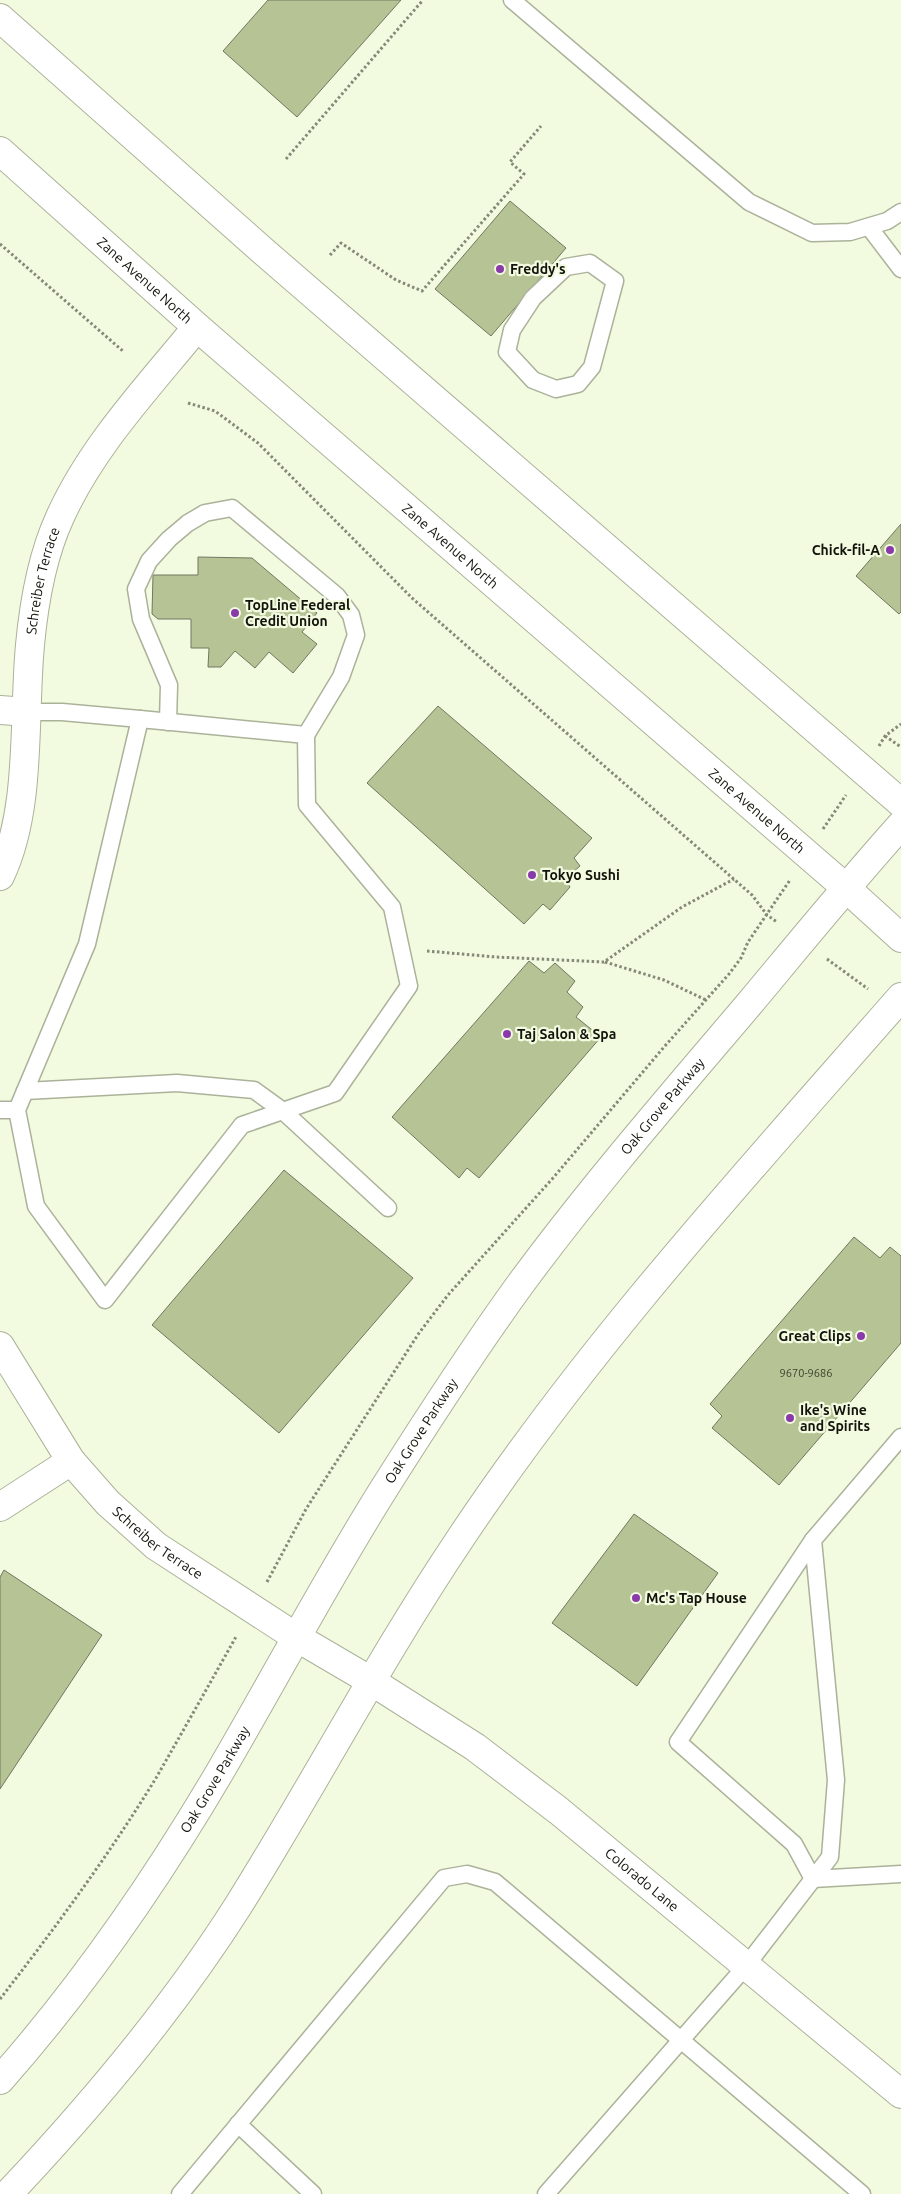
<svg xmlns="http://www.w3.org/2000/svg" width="901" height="2194" font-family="Ubuntu,sans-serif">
<rect width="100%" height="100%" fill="#f2fae0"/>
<!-- building -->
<g fill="#b6c495" stroke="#707760">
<path d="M268 0H401L297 117 223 51Z"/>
<path d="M510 201 566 248 491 336 435 289Z"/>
<path d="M901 524V612L899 614 856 576Z"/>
<path d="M198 557 252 558 317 613 302 632 317 644 293 673 269 652 255 668 235 651 221 667H208L209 648H191V619H158L152 614 153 575H198Z"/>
<path d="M438 706 592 838 574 858 580 866 565 879 570 887 550 910 543 904 524 924 367 783Z"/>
<path d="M529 961 544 973 555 963 575 981 567 992 583 1007 576 1017 601 1037 479 1178 467 1168 459 1178 392 1117Z"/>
<path d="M284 1170 413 1278 279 1433 152 1325Z"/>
<path d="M854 1237 880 1258 890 1247 901 1256V1343L779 1485 712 1428 722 1416 710 1404Z"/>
<path d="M634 1514 718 1573 637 1686 552 1623Z"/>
<path d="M4 1570 102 1635 0 1789V1577Z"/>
</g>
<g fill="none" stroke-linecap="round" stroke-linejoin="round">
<defs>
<g id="lane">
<path d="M512 0 749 202 812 233 850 232 887 221 901 212"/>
<path d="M869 227 901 269"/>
<path d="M590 263 615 281 592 367 578 384 556 389 533 380 507 352 512 330 533 298 566 267Z"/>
<path d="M27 712H62L140 719"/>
<path d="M140 719 306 735 307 805 392 907 409 986 335 1093 242 1125 105 1300 36 1206 17 1110 87 944Z"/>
<path d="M168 722 169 685 141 619 136 589 149 561 169 539 188 523 205 513 232 508 337 596 351 615 356 635 341 677 306 735"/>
<path d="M25 1091 177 1083 254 1090 283 1111 388 1208"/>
<path d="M0 1110H17"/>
<path d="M813 1879 794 1844 678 1742 813 1540"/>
<path d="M813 1879 901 1874"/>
<path d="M238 2124 313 2194"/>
<path d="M180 2194 444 1878 467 1874 495 1882 862 2194"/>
<path d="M546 2194 746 1966 830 1857 836 1780 813 1540 901 1437"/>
</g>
<g id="street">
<path d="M0 710 27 712"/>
<path id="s1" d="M0 876C32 809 23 719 30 645 34 602 42 556 60 517 92 446 148 387 197 327"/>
<path id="s2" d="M0 1346 71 1461 108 1503 156 1546 296 1637 371 1681 475 1747 559 1811 901 2094"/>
<path d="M0 1507 71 1461"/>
</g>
<g id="secondary">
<path d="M0 18 263 251 901 803"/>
<path id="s3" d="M0 151 197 327 845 887 901 938"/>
<path id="s4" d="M0 2080C84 1985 157 1879 221 1770 276 1676 327 1579 385 1487 428 1419 472 1351 519 1286 591 1188 671 1096 750 1003 800 943 849 883 901 825"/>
<path d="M8 2194C92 2105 172 2010 238 1906 314 1785 380 1658 460 1539 589 1345 748 1172 901 997"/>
</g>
</defs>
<!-- lane casing -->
<use href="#lane" stroke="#abb29a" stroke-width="19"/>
<!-- street casing -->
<use href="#street" stroke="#abb29a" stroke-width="30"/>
<!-- secondary casing -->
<use href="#secondary" stroke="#abb29a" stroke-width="30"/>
<!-- path -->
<g stroke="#848978" stroke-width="3" stroke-dasharray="2.5 2.5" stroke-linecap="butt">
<path d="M286 159 423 0"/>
<path d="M0 244 124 352"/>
<path d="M330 255 341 243 396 280 422 291 524 174 510 162 541 126"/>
<path d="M188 403 215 411 258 443 412 598 752 895 767 915 777 922"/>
<path d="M885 736 901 747"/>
<path d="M879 746 885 736 901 724"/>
<path d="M823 829 846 795"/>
<path d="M427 951 496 957 604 962 682 907 734 879"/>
<path d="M827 959 868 989"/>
<path d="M605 962 664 980 706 1000"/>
<path d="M267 1582 306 1509 419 1333 448 1295 553 1178 664 1047 729 974 741 958 748 942 790 880"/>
<path d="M0 1999C55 1928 109 1855 156 1778 183 1731 210 1683 237 1635"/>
</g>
<!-- lane -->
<use href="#lane" stroke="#fff" stroke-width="16"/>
<!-- street -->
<use href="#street" stroke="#fff" stroke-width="28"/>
<!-- secondary -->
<use href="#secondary" stroke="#fff" stroke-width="28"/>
</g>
<!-- markers -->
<g fill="#8939a9" stroke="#f2fae0" stroke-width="2">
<circle cx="500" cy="269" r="5"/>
<circle cx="890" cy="550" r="5"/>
<circle cx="235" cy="613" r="5"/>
<circle cx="532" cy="875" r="5"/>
<circle cx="507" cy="1034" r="5"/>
<circle cx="861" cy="1336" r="5"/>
<circle cx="790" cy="1418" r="5"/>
<circle cx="636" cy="1598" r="5"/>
</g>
<g text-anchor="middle" stroke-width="4.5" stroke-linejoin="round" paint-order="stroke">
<!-- number labels -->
<g font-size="11" fill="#3b402e">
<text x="806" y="1377">9670-9686</text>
</g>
<!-- poi labels -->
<g font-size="14" font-weight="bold" fill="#12140c" stroke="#f2fae0" text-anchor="start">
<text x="510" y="274">Freddy's</text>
<text x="880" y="555" text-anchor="end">Chick-fil-A</text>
<text x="245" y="610">TopLine Federal<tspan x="245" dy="16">Credit Union</tspan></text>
<text x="542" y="880">Tokyo Sushi</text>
<text x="517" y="1039">Taj Salon &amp; Spa</text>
<text x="851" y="1341" text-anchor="end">Great Clips</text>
<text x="800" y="1415">Ike's Wine<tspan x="800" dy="16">and Spirits</tspan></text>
<text x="646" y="1603">Mc's Tap House</text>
</g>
<!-- street labels -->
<g font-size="14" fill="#12140c" stroke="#f2fae0">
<text dy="5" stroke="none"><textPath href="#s3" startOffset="194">Zane Avenue North</textPath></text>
<text dy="5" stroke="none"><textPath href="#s3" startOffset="599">Zane Avenue North</textPath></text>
<text dy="5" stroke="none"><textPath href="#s1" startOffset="300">Schreiber Terrace</textPath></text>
<text dy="5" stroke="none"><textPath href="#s3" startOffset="1004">Zane Avenue North</textPath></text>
<text dy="5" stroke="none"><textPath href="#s4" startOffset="1180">Oak Grove Parkway</textPath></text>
<text dy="5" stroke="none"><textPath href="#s4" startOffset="775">Oak Grove Parkway</textPath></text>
<text dy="5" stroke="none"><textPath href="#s2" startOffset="255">Schreiber Terrace</textPath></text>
<text dy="5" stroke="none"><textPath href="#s4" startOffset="370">Oak Grove Parkway</textPath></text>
<text dy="5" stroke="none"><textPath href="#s2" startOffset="846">Colorado Lane</textPath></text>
</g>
</g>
</svg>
